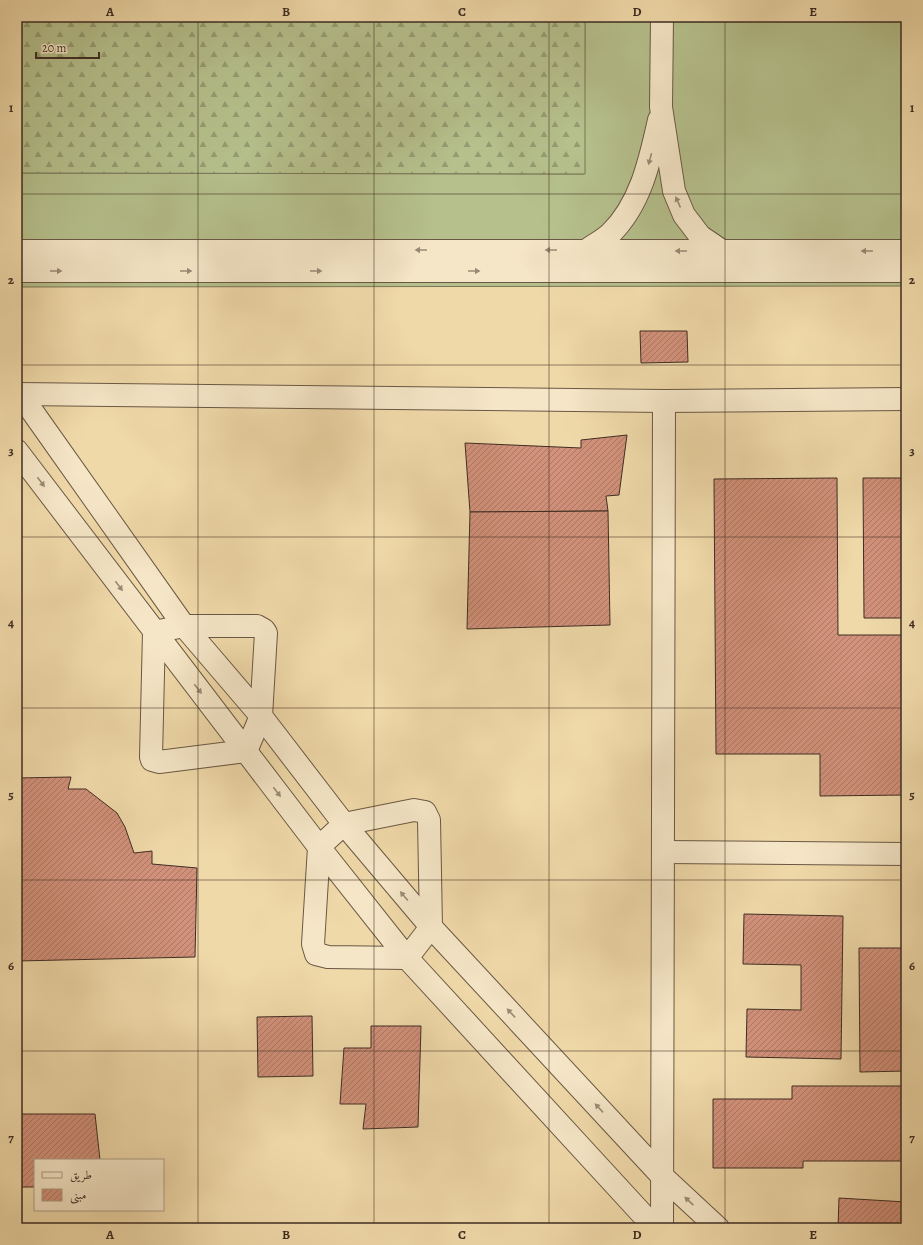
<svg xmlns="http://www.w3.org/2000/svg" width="923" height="1245" font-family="Alegreya,Amiri,serif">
<defs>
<pattern id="forest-firs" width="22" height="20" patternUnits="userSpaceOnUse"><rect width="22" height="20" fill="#b5c08c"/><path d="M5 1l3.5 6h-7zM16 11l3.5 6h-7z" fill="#959c72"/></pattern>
<pattern id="building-hatch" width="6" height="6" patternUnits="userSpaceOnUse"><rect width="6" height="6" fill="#d2917b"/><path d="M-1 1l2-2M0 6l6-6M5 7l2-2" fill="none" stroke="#ac7764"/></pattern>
</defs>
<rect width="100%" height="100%" fill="#f0d9a9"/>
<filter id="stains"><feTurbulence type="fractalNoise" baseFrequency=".005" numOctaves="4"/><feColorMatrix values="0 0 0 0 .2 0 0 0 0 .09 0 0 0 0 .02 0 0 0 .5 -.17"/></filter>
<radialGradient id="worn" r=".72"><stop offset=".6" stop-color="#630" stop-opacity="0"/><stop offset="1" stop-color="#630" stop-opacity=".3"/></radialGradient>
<!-- grass -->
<path fill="#b5c08c" stroke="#7a7658" d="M585 17H906V286L17 287V173L584 174Z"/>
<!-- forest -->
<path fill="url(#forest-firs)" stroke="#7a7658" d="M17 17H585V174L17 173Z"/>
<!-- building -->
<g fill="url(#building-hatch)" stroke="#3e2d23">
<path d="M640 331H687L688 362 641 363Z"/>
<path d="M627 435 619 495 606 496 608 511 470 512 465 443 581 448V440Z"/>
<path d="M837 478 838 635H906V795L820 796V754H716L714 479Z"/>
<path d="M863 478H906V618H864Z"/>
<path d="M608 511 610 625 467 629 470 512Z"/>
<path d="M71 777 68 789H86L117 813 125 827 134 853 152 851V864L197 868 195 957 17 961V778Z"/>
<path d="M744 914 843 916 841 1059 746 1057 747 1009 801 1010V965L743 964Z"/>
<path d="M859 948H906V1071L860 1072Z"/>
<path d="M312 1016 313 1076 258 1077 257 1017Z"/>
<path d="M371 1026H421L418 1127 363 1129 366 1104H340L344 1048H371Z"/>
<path d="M792 1086H906V1161H803V1168H713V1099H792Z"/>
<path d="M17 1114H95L100 1160H35V1187H17Z"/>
<path d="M839 1198 906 1202V1228H838Z"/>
</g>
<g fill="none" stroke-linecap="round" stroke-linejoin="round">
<defs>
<g id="minor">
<path d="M662 17 661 107 674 191 684 215 700 236 722 251"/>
<path d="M587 250C594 245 603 240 610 234 641 204 650 160 659 120"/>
<path d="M17 251H906"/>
<path d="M17 271H906"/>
<path d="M17 394 664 401 906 399"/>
<path d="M20 394 184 626 261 716 344 824 431 927 662 1176 718 1228"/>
<path d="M17 451 319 847 407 958 655 1228"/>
<path d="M184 626H257L264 630 266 633 261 716 246 751 159 762 152 760 151 757 154 632Z"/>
<path d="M414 810 425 812 429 820 431 927 407 958 328 957 316 954 313 944 319 847 344 824Z"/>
<path d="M663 852 906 854"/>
<path d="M662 1228 664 401"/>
</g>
</defs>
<!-- minor casing -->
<use href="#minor" stroke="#6a5844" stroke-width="24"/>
<!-- minor -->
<use href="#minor" stroke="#f5e6c7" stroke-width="22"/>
</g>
<!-- one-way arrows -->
<defs><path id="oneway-solid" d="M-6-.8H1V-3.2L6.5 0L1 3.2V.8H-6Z"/></defs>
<g fill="#9a8a75">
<use href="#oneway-solid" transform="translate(650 159) rotate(105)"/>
<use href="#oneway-solid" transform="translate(678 202) rotate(-114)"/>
<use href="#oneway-solid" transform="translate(421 250) rotate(180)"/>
<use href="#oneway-solid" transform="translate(551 250) rotate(180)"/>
<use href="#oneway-solid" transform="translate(681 251) rotate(-180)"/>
<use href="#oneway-solid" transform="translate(867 251) rotate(-180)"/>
<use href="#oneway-solid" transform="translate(56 271)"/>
<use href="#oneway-solid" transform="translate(186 271)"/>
<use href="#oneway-solid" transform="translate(316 271)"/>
<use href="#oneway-solid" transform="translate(474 271)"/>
<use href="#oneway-solid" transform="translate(41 482) rotate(53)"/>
<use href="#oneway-solid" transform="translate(119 586) rotate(53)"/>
<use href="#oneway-solid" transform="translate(198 689) rotate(52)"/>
<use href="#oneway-solid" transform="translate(277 792) rotate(53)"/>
<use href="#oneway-solid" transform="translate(404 896) rotate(-130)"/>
<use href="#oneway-solid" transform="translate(511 1013) rotate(-133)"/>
<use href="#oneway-solid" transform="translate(599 1108) rotate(-133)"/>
<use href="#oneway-solid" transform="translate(689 1201) rotate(-137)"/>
</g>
<!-- grid -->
<path fill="none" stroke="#3e2d23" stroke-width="1" stroke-opacity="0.55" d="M198 17V1228M374 17V1228M549 17V1228M725 17V1228M17 194H906M17 365H906M17 537H906M17 708H906M17 880H906M17 1051H906"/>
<!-- margin -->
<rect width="923" height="1245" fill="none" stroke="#f0d9a9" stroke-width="44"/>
<!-- legend -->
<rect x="34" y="1159" width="130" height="52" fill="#f5e6c7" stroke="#ac9c85"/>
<rect x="42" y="1172" width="20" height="6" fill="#f5e6c7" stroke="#ac9c85"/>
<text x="70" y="1179" font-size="12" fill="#3e2d23">طريق</text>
<rect x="42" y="1189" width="20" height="12" fill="url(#building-hatch)" stroke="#ac9c85"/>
<text x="70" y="1199" font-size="12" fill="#3e2d23">مبنى</text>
<!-- scale -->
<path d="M36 52v6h63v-6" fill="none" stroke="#3e2d23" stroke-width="2"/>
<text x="42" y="52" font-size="12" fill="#3e2d23" stroke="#f5e6c7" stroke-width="3" paint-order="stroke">20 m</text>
<rect x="22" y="22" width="879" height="1201" fill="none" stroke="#3e2d23" stroke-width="1.5"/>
<g font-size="13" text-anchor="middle" font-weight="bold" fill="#3e2d23">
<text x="110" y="16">A</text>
<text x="286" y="16">B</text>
<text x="462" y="16">C</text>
<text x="637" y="16">D</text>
<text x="813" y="16">E</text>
<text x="11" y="112">1</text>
<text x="912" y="112">1</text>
<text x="11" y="284">2</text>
<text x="912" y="284">2</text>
<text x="11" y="455">3</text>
<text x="912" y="455">3</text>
<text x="11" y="627">4</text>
<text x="912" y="627">4</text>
<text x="11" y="799">5</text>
<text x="912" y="799">5</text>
<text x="11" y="970">6</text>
<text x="912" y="970">6</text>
<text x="11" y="1142">7</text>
<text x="912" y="1142">7</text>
<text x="110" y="1239">A</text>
<text x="286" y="1239">B</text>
<text x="462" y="1239">C</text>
<text x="637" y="1239">D</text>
<text x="813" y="1239">E</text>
</g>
<rect width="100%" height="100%" filter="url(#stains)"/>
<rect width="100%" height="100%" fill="url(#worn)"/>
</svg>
